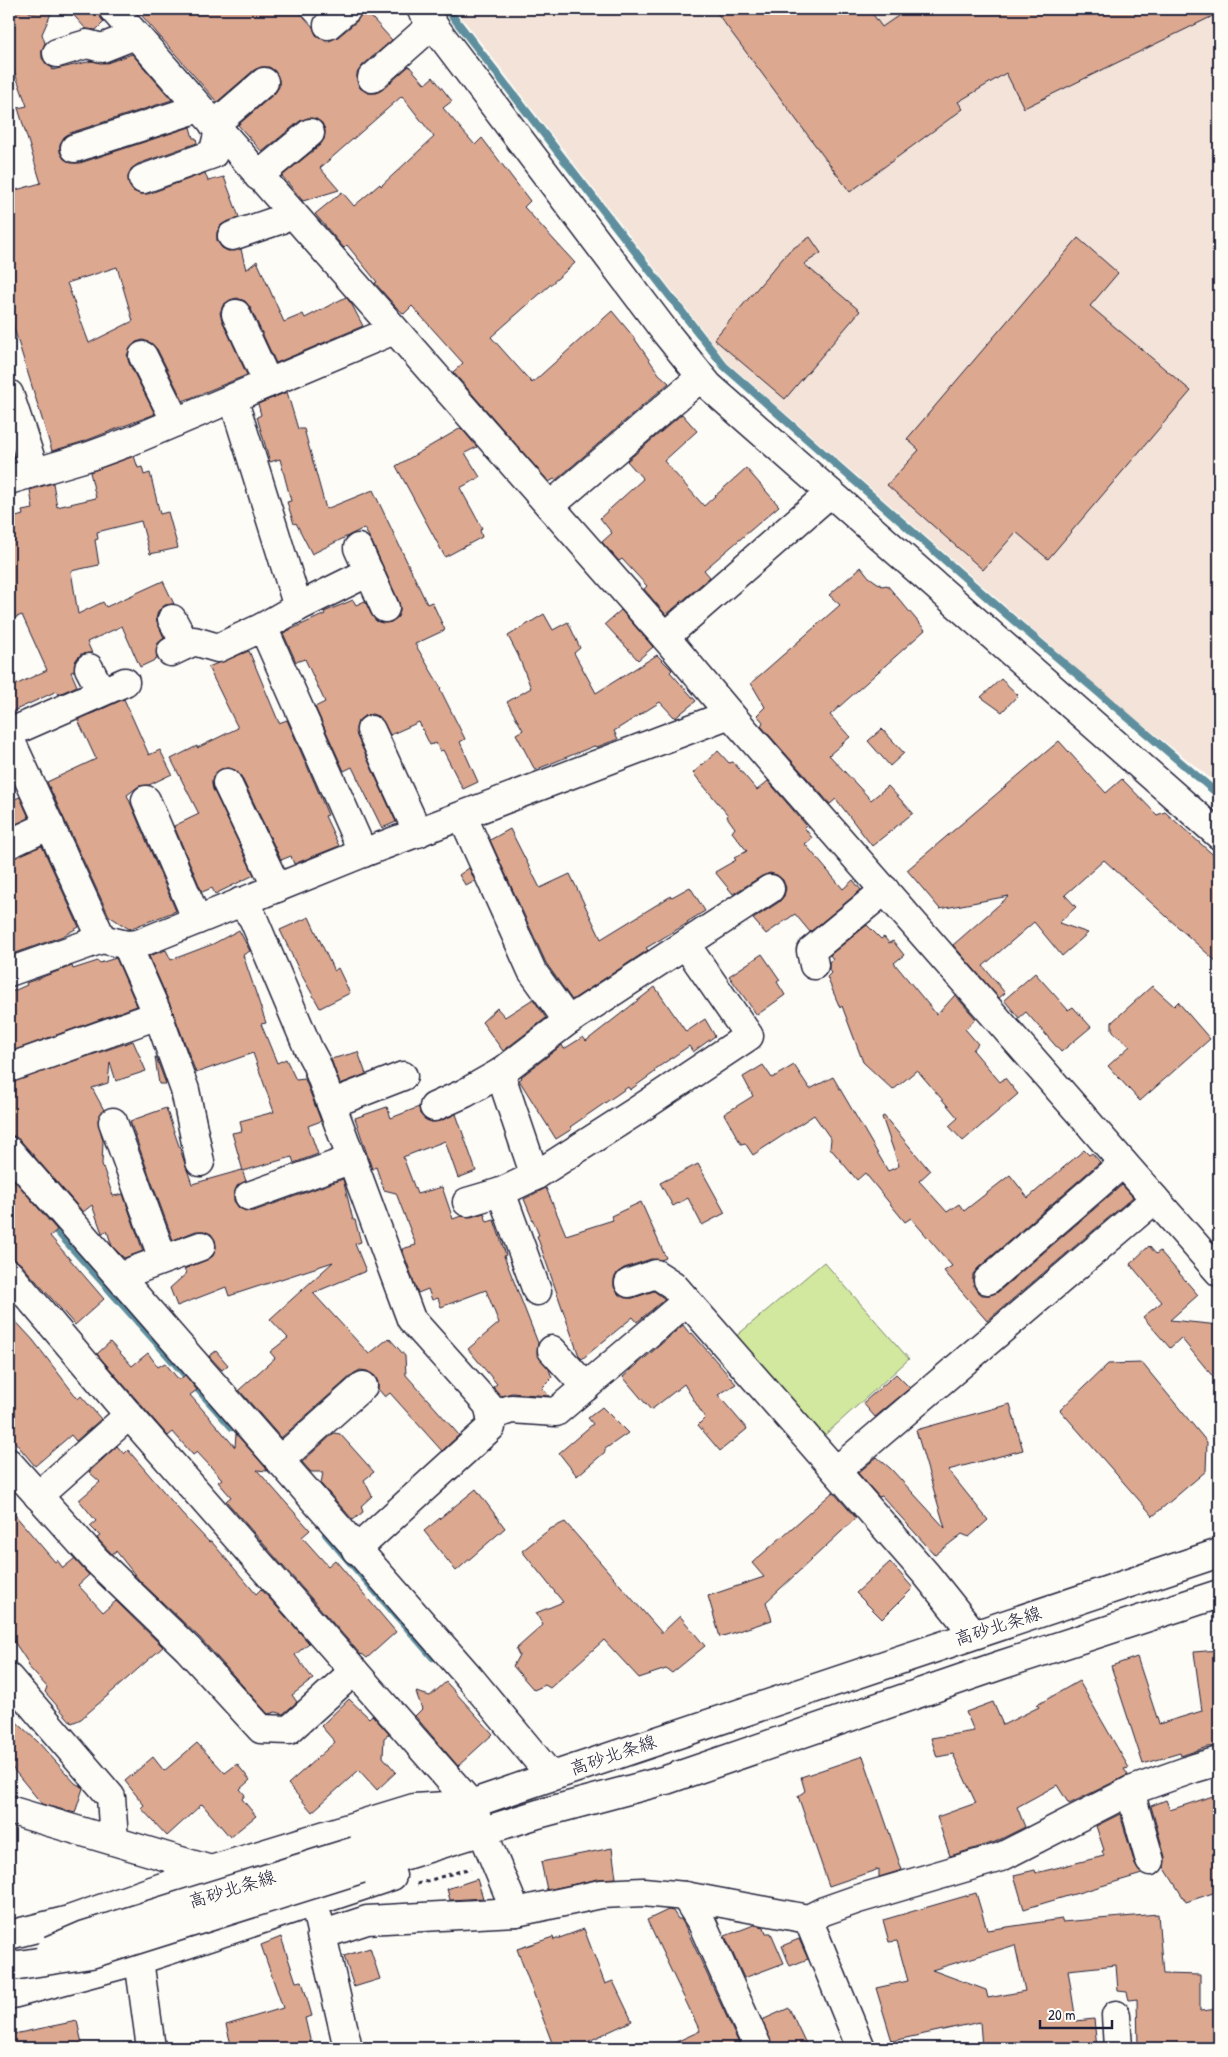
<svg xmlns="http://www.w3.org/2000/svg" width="1228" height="2057" font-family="'Patrick Hand','Klee One',sans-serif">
<rect width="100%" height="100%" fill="#fdfcf7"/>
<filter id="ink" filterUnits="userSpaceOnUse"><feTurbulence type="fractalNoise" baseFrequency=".02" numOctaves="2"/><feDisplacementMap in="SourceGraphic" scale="10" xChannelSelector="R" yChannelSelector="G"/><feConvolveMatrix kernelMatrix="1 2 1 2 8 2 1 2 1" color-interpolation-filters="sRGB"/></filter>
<g filter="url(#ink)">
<!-- built -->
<path fill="#f3e3d8" d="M455 9H1219V785L1115 702 728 363Z"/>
<!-- green -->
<path fill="#d1e89e" stroke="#7a856c" d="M824 1262 909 1359 816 1443 728 1343Z"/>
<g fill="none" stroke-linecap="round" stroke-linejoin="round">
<!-- stream -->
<g stroke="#5f8f9e" stroke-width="8">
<path d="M447 9 724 366 1005 613 1219 795"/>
<path d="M50 1223 232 1427"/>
<path d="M326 1534 433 1657"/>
</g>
</g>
<!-- building -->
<g fill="#dca890" stroke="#22223b" fill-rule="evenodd">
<path d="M28 9 30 13 53 9 42 34 45 43 42 50V58L47 65 53 68 52 70 92 61 107 63 132 54 172 100 70 133 64 137 60 144V152L64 159 71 163H80L190 127 193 138H196L197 143 138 164 131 169 128 177 129 185 133 191 140 194H148L205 173 208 181 224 177 239 217 221 225 217 232V241L222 248 228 251 241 249 246 270 257 261 284 322 303 314 305 318 346 297 352 305 363 326 276 363 250 307 245 301 237 298 230 300 223 305 220 313 222 320 247 375 183 401 157 349 151 343 143 340 136 342 130 348 127 356 129 363 155 414 85 441 52 451 9 312V192L41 183 18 108 27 106 13 68 9 69V14ZM117 267 133 321 89 343 67 283Z"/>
<path d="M68 9H98V13L104 22 96 30 86 29Z"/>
<path d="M136 9H297L313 27 316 35 327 42 338 37 357 21 364 9 392 40 362 66 357 73V81L360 88 368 93H376L382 90 409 66 425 84 433 77 452 101 443 108 475 145 482 138 530 201 524 207 575 263 491 337 532 383 612 311 632 335 659 374 669 383 556 480 554 479 549 482 453 372 463 363 412 306 404 314 395 306 375 283 377 282 347 245 344 248 315 214 342 192 354 206 380 184 381 186 434 137 402 96 320 168 339 190 303 201 282 176 320 145 324 139 325 131 322 123 316 119 308 118 300 121 262 152 238 125 275 93 279 87V80L275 71 269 67H261L254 70 217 102Z"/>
<path d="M714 9H869L882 27 908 9H1219V13L1024 108 1006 73 958 102 963 109 850 192Z"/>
<path d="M810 237 821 253 804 264 860 311 785 399 714 339 789 251Z"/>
<path d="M1078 238 1118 273 1090 306 1191 391 1048 559 1016 532 983 570 887 485 919 450 907 439Z"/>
<path d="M287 392 298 429H304L326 509 373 490 427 604 432 602 445 630 415 644 441 688 440 689 465 739 460 742 478 782 463 789 443 750 440 751 436 743 430 745 419 722 390 735 380 717 372 714 364 716 358 721 356 728 357 736 396 822 382 828 352 767 344 771 315 707 325 702 305 659 296 662 283 633 325 614 324 612 353 600 356 605 365 601 371 614 376 621 383 623 391 622 398 617 400 610 399 602 372 542 364 528 312 554 296 523 294 524 287 502 291 501 280 459 270 462 257 417 261 415 258 404Z"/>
<path d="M682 414 697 431 664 461 704 506 746 468 779 506 704 570 710 577 666 615 644 589 647 586 622 559 619 561 602 542 612 533 600 518 643 479 627 461Z"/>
<path d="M461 428 477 447 465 453 480 477 460 488 482 528 480 530 482 537 445 557 396 466Z"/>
<path d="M134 456 138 468 142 467 144 475 150 473 160 514 168 512 178 548 150 554 141 521 97 532 98 539 95 540 99 565 71 571 78 614 103 602 106 607 163 581 174 604 165 605 158 611 156 619 164 638 157 644V659L140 667 122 626 87 642 92 653 81 654 76 660 74 671 71 672 77 686 59 694 57 691 9 713V688L47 670 22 615 14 618 9 602V519L23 515 22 511 33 509 30 490 53 483 57 507 96 498 90 472Z"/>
<path d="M861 567 869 577 882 586 887 585 925 630 830 715 850 737 829 755 871 800 888 786 913 813 872 846 836 799 830 804 761 726 763 722 757 715 765 707 751 683 840 605 829 595Z"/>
<path d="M621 610 653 647 638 660 605 624Z"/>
<path d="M544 614 553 630 568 622 580 648 574 653 596 693 657 655 672 670 670 672 696 701 675 718 660 702 614 731 618 739 597 747 594 746 535 770 516 734 523 730 507 702 531 688 518 655 508 636Z"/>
<path d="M249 651 279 723 287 720 315 784 328 815 325 816 339 846 294 864 291 856 281 860 241 776 235 770 229 768 221 769 214 775 212 781 213 789 254 875 215 894 212 888 202 892 174 826 199 814 171 759 197 746V748L238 728 208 667Z"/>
<path d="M1001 679 1018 695 1002 712 981 697Z"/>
<path d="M124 699 149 755 160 750 172 774 149 785 139 786 127 795 176 911 129 929 109 916 47 782 96 759 78 720Z"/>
<path d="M882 729 904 753 890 766 868 741Z"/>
<path d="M1059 741 1106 793 1122 779 1157 815 1165 812 1219 860V964L1104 860 1065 895 1076 907 1059 923 1088 933 1062 956 1034 922 983 966 1005 993 999 998 953 945 1009 896 940 909 907 870Z"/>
<path d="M718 751 729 763 733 762 757 790 768 781 806 825 804 827 812 838 805 844 843 889 853 880 861 890 810 932 795 914 766 934 753 919 779 902 784 896 786 888 783 880 777 875 770 873 762 876 733 894 715 872 736 860 734 858 747 851 732 832 735 828 727 817 728 815 693 773Z"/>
<path d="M20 797 29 818 9 827V801Z"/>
<path d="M510 829 540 888 570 874 601 939 671 896 672 897 690 887 705 911 687 922 688 923 646 948 648 950 572 1000 546 963 490 840Z"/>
<path d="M42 846 79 927 63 936 16 953H9V859Z"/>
<path d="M469 868 475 881 466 886 459 875Z"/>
<path d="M309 917 334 971 338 968 350 993 320 1008 300 972 280 930Z"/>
<path d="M867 925 881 939 884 937 889 943 893 941 904 955 894 963 937 1015 955 995 976 1019 965 1029 978 1044 973 1050 1000 1082 1005 1078 1018 1094 963 1141 949 1126 958 1118 917 1070 893 1090 863 1062 842 1006 840 1008 827 977 831 973 829 970V962L833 959 830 955Z"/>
<path d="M239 930 250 951 243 955 266 1023 261 1024 277 1063 286 1059 296 1080 305 1079 321 1121 308 1126 318 1154 294 1163 292 1157 243 1171 232 1133 242 1131 240 1121 274 1112 253 1053 196 1073 172 1009 149 956 166 950 171 960 213 944Z"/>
<path d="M762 954 780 980 777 982 785 995 757 1015 729 976Z"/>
<path d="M116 958 137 1006 9 1052V993L27 985 26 983 72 966 73 969 98 961 100 963Z"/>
<path d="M1035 973 1068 1010 1073 1007 1091 1027 1061 1052 1026 1012 1019 1018 1004 1000Z"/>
<path d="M1152 986 1174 1006 1178 1002 1210 1039 1140 1101 1108 1066 1130 1046 1115 1034 1112 1029V1022Z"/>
<path d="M655 987 686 1032 705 1019 715 1036 693 1052 689 1046 654 1070 655 1072 630 1090 628 1087 570 1127 572 1129 556 1139 519 1080 522 1078 521 1077 562 1045 564 1049 583 1037 586 1041Z"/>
<path d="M533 999 546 1018 503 1051 482 1022 497 1008 505 1017Z"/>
<path d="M133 1041 146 1071 116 1081 110 1062 108 1083 92 1088 104 1110 98 1120 103 1141 102 1164 113 1196 123 1194 143 1251 124 1258 112 1246 107 1231 102 1233 92 1205 83 1212 21 1141 14 1136H9V1083Z"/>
<path d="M358 1052 366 1074 340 1084 331 1059Z"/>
<path d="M155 1057H156L166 1084H159Z"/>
<path d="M763 1065 772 1078 794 1065 810 1089 833 1077 888 1171 899 1166 882 1117 884 1116 930 1171 919 1181 947 1212 959 1204 964 1211 1010 1175 1028 1198 1084 1150 1089 1155 1092 1153 1100 1162 978 1268 973 1274V1282L976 1290 982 1295H990L998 1292 1122 1185 1133 1197 987 1321 944 1271 952 1266 911 1218 905 1222 865 1173 857 1180 830 1148 831 1139 814 1115 753 1155 745 1143 741 1144 724 1114 753 1096 743 1077Z"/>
<path d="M387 1107 391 1118 419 1107 420 1114 425 1119 432 1122 440 1121 456 1114 476 1171 458 1178 445 1141 403 1157 417 1194 442 1187 453 1219 461 1216 471 1217 484 1213 487 1222 494 1220 506 1255 504 1256 538 1343 537 1354 549 1369 552 1378 542 1388 549 1396 512 1393 501 1396 493 1387 497 1384 468 1349 499 1323 486 1290 441 1307 438 1298 432 1300 428 1289 418 1293 402 1249 416 1245 396 1193 384 1190 376 1167 372 1169 355 1118Z"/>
<path d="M166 1108 192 1184 242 1170 246 1181 237 1186 234 1194V1201L239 1208 246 1211H254L343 1179 353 1220H355L361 1242 355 1244 366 1271 313 1293 369 1354 389 1338 405 1356 406 1375 459 1435 442 1451 390 1393 385 1397 378 1389V1382L375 1376 367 1371 360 1370 353 1374 281 1438 239 1390 275 1358 270 1352 288 1338 270 1319 333 1262 229 1296 226 1287 177 1306 170 1288 187 1273 184 1269 207 1260 213 1256 216 1248 215 1240 211 1234 204 1231H196L173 1240 144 1161 130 1121Z"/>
<path d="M698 1164 725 1213 702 1225 688 1198 673 1206 660 1183Z"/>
<path d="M9 1174 57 1230 50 1236 104 1299 75 1325 21 1264 9 1255Z"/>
<path d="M546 1188 566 1235 613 1220 611 1216 641 1202 666 1258 661 1260 651 1259 624 1268 617 1273 614 1279V1287L619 1295 625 1298H633L654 1291 665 1299 637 1322 633 1317 582 1359 579 1356 537 1236 539 1235 524 1199Z"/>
<path d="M1149 1246 1156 1254 1160 1251 1198 1295 1170 1320 1219 1325V1384L1181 1338 1170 1348 1143 1317 1162 1302 1130 1264Z"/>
<path d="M9 1314 33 1340 78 1399 81 1396 101 1419 76 1441 71 1435 35 1466 9 1435Z"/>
<path d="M683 1325 690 1334 692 1333 736 1384 718 1395 747 1429 720 1451 698 1425 705 1418 684 1384 651 1410 623 1377Z"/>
<path d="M110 1342 132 1366 148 1353 158 1367 165 1363 179 1380 185 1375 197 1390 190 1395 235 1447 236 1434 266 1468 267 1471 257 1470 310 1530 302 1537 328 1566 335 1560 396 1632 367 1658 362 1654 361 1655 226 1501 231 1497 218 1482 222 1479 197 1452 193 1455 173 1432 168 1436 97 1354Z"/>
<path d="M216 1351 228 1365 222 1370 209 1356Z"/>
<path d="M1142 1363 1207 1442 1206 1471 1153 1516 1060 1410 1108 1364Z"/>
<path d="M896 1374 910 1388 875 1417 863 1403Z"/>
<path d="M1010 1404 1023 1450 948 1470 988 1520 969 1537 962 1534 935 1555 882 1496 879 1497 858 1473 877 1457 891 1469 945 1528 916 1430Z"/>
<path d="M602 1407 628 1433 605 1449V1452L577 1476 559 1453 593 1424 588 1418Z"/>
<path d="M334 1433 340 1434 374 1472 364 1480 372 1496 361 1506 363 1512 353 1520 321 1484 323 1472H311L302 1462Z"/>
<path d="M117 1446 124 1454 128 1450 181 1512 209 1542 211 1541 256 1594 261 1589 309 1643 295 1655 313 1679 292 1695 297 1702 283 1714 276 1712 268 1714 200 1638 139 1580 116 1551 112 1554 97 1538 100 1536 90 1526 96 1521 79 1500 100 1482 89 1472Z"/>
<path d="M476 1489 505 1528 456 1571 424 1531Z"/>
<path d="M833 1492 856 1518 766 1602 772 1620 720 1637 708 1596 764 1577 752 1563Z"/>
<path d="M9 1508 55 1562 57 1560 63 1568 74 1559 89 1575 78 1585 103 1612 116 1601 163 1647 81 1719 72 1723 45 1692 47 1687 27 1665 29 1664 9 1634Z"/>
<path d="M565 1522 662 1633 680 1616 705 1646 672 1673 666 1669 639 1678 604 1640 550 1688 545 1685 534 1690 513 1666 519 1655 516 1649 543 1625 536 1613 563 1602 522 1551 550 1529Z"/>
<path d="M890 1562 913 1588 882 1619 856 1593Z"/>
<path d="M1219 1650V1746L1207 1747 1181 1756 1180 1753 1143 1764 1111 1666 1137 1657 1159 1724 1202 1711 1194 1652Z"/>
<path d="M1079 1681 1129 1768 1124 1769 1128 1775 1069 1804 1057 1785 1017 1807 1025 1827 995 1842 950 1856 937 1817 976 1803 953 1754 937 1757 931 1738 974 1731 966 1712 993 1702 1003 1725 1039 1707 1037 1705Z"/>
<path d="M446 1682 493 1734 458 1766 415 1716 422 1709 416 1692 430 1696Z"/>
<path d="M349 1699 369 1718 372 1715 389 1734 384 1738 383 1757 396 1772 377 1790 359 1770 312 1812 288 1784 335 1742 321 1726Z"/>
<path d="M9 1715 38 1742 75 1783 83 1788 75 1813 42 1804 9 1764Z"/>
<path d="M197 1743 225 1773 237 1764 250 1780 240 1789 245 1795 242 1799 256 1816 230 1837 202 1804 167 1836 141 1808 144 1805 125 1781 153 1757 164 1771Z"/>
<path d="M863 1756 902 1870 879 1877V1869L829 1886 798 1796 805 1791 801 1777Z"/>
<path d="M1219 1794V1891L1186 1902 1164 1867 1165 1857 1151 1806 1166 1800 1170 1810Z"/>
<path d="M1120 1814 1135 1865 1142 1874 1024 1909 1014 1875 1035 1870 1036 1873 1104 1856 1102 1851 1104 1850 1096 1826Z"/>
<path d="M612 1848 616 1878 598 1879 547 1890 541 1862Z"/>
<path d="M477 1879 483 1898 450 1900 447 1889Z"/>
<path d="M976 1893 987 1930 1062 1919V1922L1158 1914 1163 1974 1200 1975V2011L1219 2009V2048H1138L1137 1999 1129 2000 1127 1992 1118 1991 1116 1965 1068 1970 1076 2021 1094 2019 1097 2048H982L980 2022 892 2041 876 1988 908 1981 897 1941 889 1942 883 1920ZM1015 1945 1025 1991 988 1998 986 1990 932 1970Z"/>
<path d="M668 1910 673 1911 678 1919H681L685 1926 741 2048H663L700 2031 647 1920Z"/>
<path d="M754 1925 764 1927 766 1933H771L784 1963 744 1978 725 1936Z"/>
<path d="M584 1929 605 1984 613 1981 632 2021 589 2041 592 2048H554L517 1949 553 1937 554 1940Z"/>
<path d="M281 1937 296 1982 302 1981 312 2016 305 2018 312 2048H232L226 2025 283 2008 261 1945Z"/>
<path d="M799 1939 808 1959 790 1966 782 1946Z"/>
<path d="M370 1948 380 1979 354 1987 344 1956Z"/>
<path d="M789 2008 808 2048H773L762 2020Z"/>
<path d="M77 2021 83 2048H9V2035Z"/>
</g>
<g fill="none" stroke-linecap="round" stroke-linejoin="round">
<defs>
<g id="minor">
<path d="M113 9 665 637 730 714 1219 1272"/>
<path d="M421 9 666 333 709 386 1219 835"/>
<path d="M328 25 347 9"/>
<path d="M57 53 87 44 102 48 135 35"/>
<path d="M372 78 433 24"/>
<path d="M214 125 264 82"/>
<path d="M75 148 199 108"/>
<path d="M258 176 310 133"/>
<path d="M143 179 213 154 219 131"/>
<path d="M232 236 279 220 291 213"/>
<path d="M236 314 268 383"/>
<path d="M143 356 176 422"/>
<path d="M9 394 35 472"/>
<path d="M233 398 298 607 263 627 363 853"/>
<path d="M9 480 90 456 131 441 394 330"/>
<path d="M550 506 701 377"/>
<path d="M358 548 385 608"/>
<path d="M298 607 369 572"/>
<path d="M172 619 186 645"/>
<path d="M665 637 830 493"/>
<path d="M171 652 194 641 218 648 263 627"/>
<path d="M89 668 101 691"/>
<path d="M371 730 418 833"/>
<path d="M9 733 125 682"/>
<path d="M9 737 102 939"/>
<path d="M227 783 277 888"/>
<path d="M146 800 197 920"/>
<path d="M463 817 532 971 568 1021"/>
<path d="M9 844 50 825"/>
<path d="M240 902 253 918 308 1048 316 1063 411 1319 488 1405 491 1416V1427L356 1550"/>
<path d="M127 945 158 1015 185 1090 200 1162"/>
<path d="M814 965 811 951 885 890"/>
<path d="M9 972 102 939 127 945 138 944 363 853 730 714"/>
<path d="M9 1068 158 1015"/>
<path d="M500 1073 535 1176"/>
<path d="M331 1104 403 1076"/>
<path d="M434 1107 465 1093 500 1073 568 1021 770 889"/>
<path d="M113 1122 163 1259"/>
<path d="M9 1151 470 1678 551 1776"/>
<path d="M501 1192 537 1291"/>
<path d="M249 1196 352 1159"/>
<path d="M467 1202 501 1192 535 1176 638 1110 749 1036 686 945"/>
<path d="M9 1274 129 1415 471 1804 516 1912"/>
<path d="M122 1280 133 1271 201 1246"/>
<path d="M988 1280 1123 1163"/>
<path d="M629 1283 656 1274 673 1285 926 1574 974 1634"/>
<path d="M552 1350 586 1387"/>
<path d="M491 1416 511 1409 556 1412 687 1301"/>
<path d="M279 1461 363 1386"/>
<path d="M9 1463 96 1560 188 1649 261 1729 289 1730 354 1671"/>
<path d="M836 1471 1155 1199"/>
<path d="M38 1496 129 1415"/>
<path d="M9 1678 111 1797 114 1840"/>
<path d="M1130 1791 1150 1861"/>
<path d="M9 1810 211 1870"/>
<path d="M685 1896 702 1923 758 2048"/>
<path d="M318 1918 348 2048"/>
<path d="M808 1919 861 2048"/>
<path d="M321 1935 367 1920 516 1912 601 1894 643 1892 685 1896 808 1919 824 1911 858 1899 1001 1857 1130 1791 1195 1768 1219 1761"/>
<path d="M132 1938 139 1960 151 2048"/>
<path d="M1116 2015 1118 2048"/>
</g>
<g id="major">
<path d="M355 1851 422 1830 471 1804 529 1784 1219 1553"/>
<path d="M361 1869 538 1814 666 1780 1001 1665 1219 1594"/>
<path d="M9 1935 69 1920 211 1870 414 1808 462 1805"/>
<path d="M9 1995 139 1960 392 1876"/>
</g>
</defs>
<!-- minor casing -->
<use href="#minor" stroke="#22223b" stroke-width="31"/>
<!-- major casing -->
<use href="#major" stroke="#22223b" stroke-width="31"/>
<!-- path -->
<path stroke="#22223b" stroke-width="3" stroke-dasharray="4 4" stroke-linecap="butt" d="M417 1884 471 1868"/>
<!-- minor -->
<use href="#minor" stroke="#fdfcf7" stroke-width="28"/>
<!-- major -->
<use href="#major" stroke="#fdfcf7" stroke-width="28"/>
<defs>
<g id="major-bridge">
<path d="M50 1950 85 1935 355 1851"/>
<path d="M12 1966 91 1954 361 1869"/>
</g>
</defs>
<!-- major-bridge casing -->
<use href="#major-bridge" stroke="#22223b" stroke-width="31" stroke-linecap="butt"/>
<!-- major-bridge -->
<use href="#major-bridge" stroke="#fdfcf7" stroke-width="28"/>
</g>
</g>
<g text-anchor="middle" stroke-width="4" stroke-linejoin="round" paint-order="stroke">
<!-- street labels -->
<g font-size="18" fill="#22223b" stroke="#fdfcf7">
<text transform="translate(998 1626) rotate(-18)" y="6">高砂北条線</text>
<text transform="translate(613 1755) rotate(-19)" y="6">高砂北条線</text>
<text transform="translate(232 1889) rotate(-17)" y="6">高砂北条線</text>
</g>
</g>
<!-- margin -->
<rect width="1228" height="2057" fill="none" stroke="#fdfcf7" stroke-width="30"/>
<rect x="15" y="15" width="1198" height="2027" fill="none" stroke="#22223b" stroke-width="2" filter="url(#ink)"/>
<!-- scale -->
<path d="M1040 2020v8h72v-8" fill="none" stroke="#22223b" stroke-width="2.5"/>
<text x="1048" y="2020" font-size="15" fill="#22223b" stroke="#fdfcf7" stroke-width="4" paint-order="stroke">20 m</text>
</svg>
